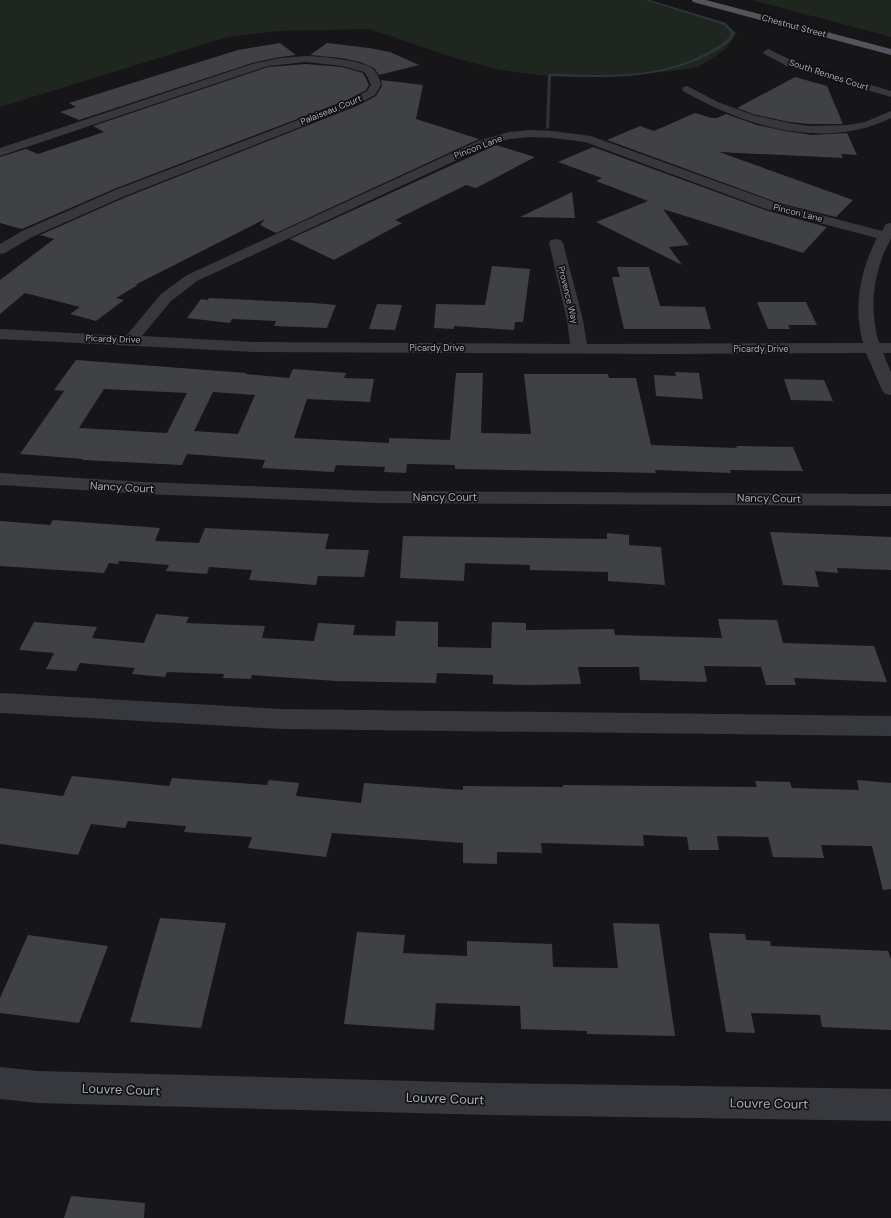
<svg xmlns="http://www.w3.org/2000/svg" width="891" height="1218" font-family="'DM Sans',sans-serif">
<rect width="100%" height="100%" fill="#161618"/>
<!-- green -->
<g fill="#1e261f">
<path d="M0 0H646L721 22 737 33 725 50 698 67 680 70 635 75 591 77 537 75 501 70 458 59 369 29 278 31 227 37 0 107Z"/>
<path d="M752 0H891V37Z"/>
</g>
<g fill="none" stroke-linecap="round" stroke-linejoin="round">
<!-- stream -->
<path fill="#2c353c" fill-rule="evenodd" d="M645 0H650L726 23 735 33C731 43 721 48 712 53 662 80 606 78 551 76L549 128 546 129 548 74C562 73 577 75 591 75 631 76 672 72 708 52 716 47 727 43 731 33L724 25Z"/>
</g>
<!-- building -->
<g fill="#404145" fill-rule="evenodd">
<path d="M280 43 296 55 280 57 252 63 79 120 60 112 76 107 69 103 177 69 238 50Z"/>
<path d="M327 43 369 48 390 52 419 65 379 75 374 68 360 62 341 58 310 55Z"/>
<path d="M306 64 342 67 363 73 369 85 366 90 347 100 114 189 22 229 0 223V157L26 149 38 154 104 132 93 126 268 67Z"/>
<path d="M795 77 827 86 843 124H809L789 122 753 114 737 108Z"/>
<path d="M381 80 423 85 416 119 479 139 276 233 260 225 265 219 135 285H138L116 298 124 300 96 321 70 314 80 307 25 293 0 314V280L54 239 40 235 126 197 357 106 376 96 382 86Z"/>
<path d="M695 113 712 118H717L726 114 757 125 785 131 812 135 847 133 857 155 841 154 843 158 719 152 853 200 836 217 779 203 607 140 640 126 654 131Z"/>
<path d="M496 145 535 157 476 188 466 185 395 220 402 223 334 260 290 239Z"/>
<path d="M593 147 768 211 827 227 803 253 663 209 689 245 669 247 682 265 596 222 648 201 596 181 602 178 558 162Z"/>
<path d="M572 192 575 218 520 217Z"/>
<path d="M492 266 530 269 523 322H515L514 330 454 326V329L434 328 436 304 485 305Z"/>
<path d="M617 267H649L660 306 705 307 711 329H624L612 277H620Z"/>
<path d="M209 298 314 303 336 305 327 328 274 326 276 321 232 319 230 323 187 318 201 299 208 300Z"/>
<path d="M757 302H806L817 325H788L790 329H768Z"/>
<path d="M377 304 402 305 395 330 369 329Z"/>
<path d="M76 360 246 373V374L289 378 293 369 346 373 344 378 374 379 370 402 307 399 294 438 389 443V438L450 440 456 373H483L481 433 531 434 524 374H608L609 378H636L651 445 737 448 736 446 793 447 803 471 730 470 731 473 655 470 656 473 455 469V465L407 464 406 473 384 472 385 467 336 465 334 472 262 468 265 460 187 454 182 465 83 460V459L20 454 64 391 54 390ZM104 389 187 393 167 433 79 428ZM213 392 255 395 238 434 194 431Z"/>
<path d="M675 372 699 373 703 399 656 396 654 375 676 376Z"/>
<path d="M784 379 824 380 833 401 791 400Z"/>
<path d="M53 520 160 528 155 541 199 543 205 528 329 534 325 549 369 550 364 577 318 576 316 585 249 580 252 570 209 567 207 574 166 571 169 565 119 561 118 564 109 563 104 573 0 566V521L50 525Z"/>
<path d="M770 532 891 537V570L837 568 838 573 815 571 819 587 783 585Z"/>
<path d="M607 533 629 535V545L661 547 665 585 608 581V572L530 570V565L465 563 464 581 400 578 403 536 607 539Z"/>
<path d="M156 614 189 617 186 623 265 626 262 638 314 641 318 623 355 625 353 635 395 636 396 621 438 622V647L491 648 492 622 526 623V630L614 629 615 635 722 638 718 619 777 620 783 643 874 646 887 682 794 678 796 685H766L761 667 704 666 707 682 640 680 639 667H578L581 684 528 685 493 684V675L437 673 436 683 336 681 252 675 251 679 223 678 224 674 167 672 165 677 132 674 135 668 80 663 76 671 46 669 54 653 19 650 34 622 97 627 92 638 144 643Z"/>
<path d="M72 776 169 786 172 778 267 785 269 780 299 783 296 796 361 803 364 783 463 790V786L563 787V785L757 787 755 781 790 782 792 788 859 790 857 780 891 783V889L883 890 872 846 821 845 824 858 773 857 768 837 717 836 719 850H689L687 837 643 835 644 846 541 843 542 853 497 852V864L463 863V843L332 833 326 857 248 848 252 837 184 832 186 826 128 821 125 828 91 824 78 855 0 844V788L63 796Z"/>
<path d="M160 918 226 923 201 1028 130 1022Z"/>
<path d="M613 923 659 924 675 1036 587 1034V1031L521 1029 520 1006 436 1003 434 1030 344 1024 357 932 405 935 403 953 467 956V941L552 944 553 967 618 968Z"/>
<path d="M709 933 745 934 746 940 770 941 771 946 888 951 891 959V1030L822 1027 820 1015 751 1013 755 1033 726 1032Z"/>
<path d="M28 935 108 946 79 1023 0 1013V998Z"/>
<path d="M71 1196 145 1203 144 1218H64Z"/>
</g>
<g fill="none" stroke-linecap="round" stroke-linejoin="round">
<!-- minor -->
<g fill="#37383d" fill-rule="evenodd">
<path d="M768 49 795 62 891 91V97L787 66 764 54 763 52Z"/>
<path d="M306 56C319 56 363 60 373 69 377 73 380 79 381 85L375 95 356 105 125 196 32 237 5 253 0 254V244L22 231 115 190 348 101 367 91 371 85 367 76 364 72 342 66 306 62 268 66 0 156V148L252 64 280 58Z"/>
<path d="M687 86 718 102 753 115 789 123 809 126 848 125 865 122 891 111V118C824 151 744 126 683 91L682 89 683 87Z"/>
<path d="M531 130 553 131 591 136 779 204 882 231 886 224 891 223C891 228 891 234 891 238 888 246 883 253 881 261 872 287 871 316 879 343H891V353H883L891 372V395L885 394 882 390 866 353 666 354 254 352 0 339V329L126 336 161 294 187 275 478 141 509 132ZM531 137 553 138 585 142 769 210 877 238C860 271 853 307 863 343L587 344 583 320 563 243 561 240 556 239 551 240 549 243 567 320 570 344 254 342 142 336 171 301 197 281 487 146 509 139Z"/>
<path d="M0 473 144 482 375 491 891 494V506L375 503 144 494 0 485Z"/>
<path d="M0 693 281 709 891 716V736L281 729 0 713Z"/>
<path d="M0 1067 38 1071 489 1083 891 1089V1121L489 1115 38 1103 0 1099Z"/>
</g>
<!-- major -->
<path fill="#53555c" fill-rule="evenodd" d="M692 0H706L891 49V55L693 2Z"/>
</g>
<g text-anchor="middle" stroke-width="3.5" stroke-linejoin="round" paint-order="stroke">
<!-- far-street labels -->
<g font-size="9" fill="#a8adb8" stroke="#111113">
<text transform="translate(794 26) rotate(15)" y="3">Chestnut Street</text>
<text transform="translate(829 75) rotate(18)" y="3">South Rennes Court</text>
<text transform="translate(331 110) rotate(-22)" y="3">Palaiseau Court</text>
<text transform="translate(478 147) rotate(-21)" y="3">Pincon Lane</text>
<text transform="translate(798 213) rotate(14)" y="3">Pincon Lane</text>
<text transform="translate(568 295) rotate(76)" y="3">Provence Way</text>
<text transform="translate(113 339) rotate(2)" y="3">Picardy Drive</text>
<text x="437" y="351">Picardy Drive</text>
<text x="761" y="352">Picardy Drive</text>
</g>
<!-- street labels -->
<g font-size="11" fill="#a8adb8" stroke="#111113">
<text transform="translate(122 487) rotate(3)" y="4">Nancy Court</text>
<text x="445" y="501">Nancy Court</text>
<text transform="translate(769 498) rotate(1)" y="4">Nancy Court</text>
</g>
<!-- near-street labels -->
<g font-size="13" fill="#a8adb8" stroke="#111113">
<text transform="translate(121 1089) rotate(2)" y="5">Louvre Court</text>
<text transform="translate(445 1098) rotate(2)" y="5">Louvre Court</text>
<text transform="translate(769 1103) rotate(1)" y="5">Louvre Court</text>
</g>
</g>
</svg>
